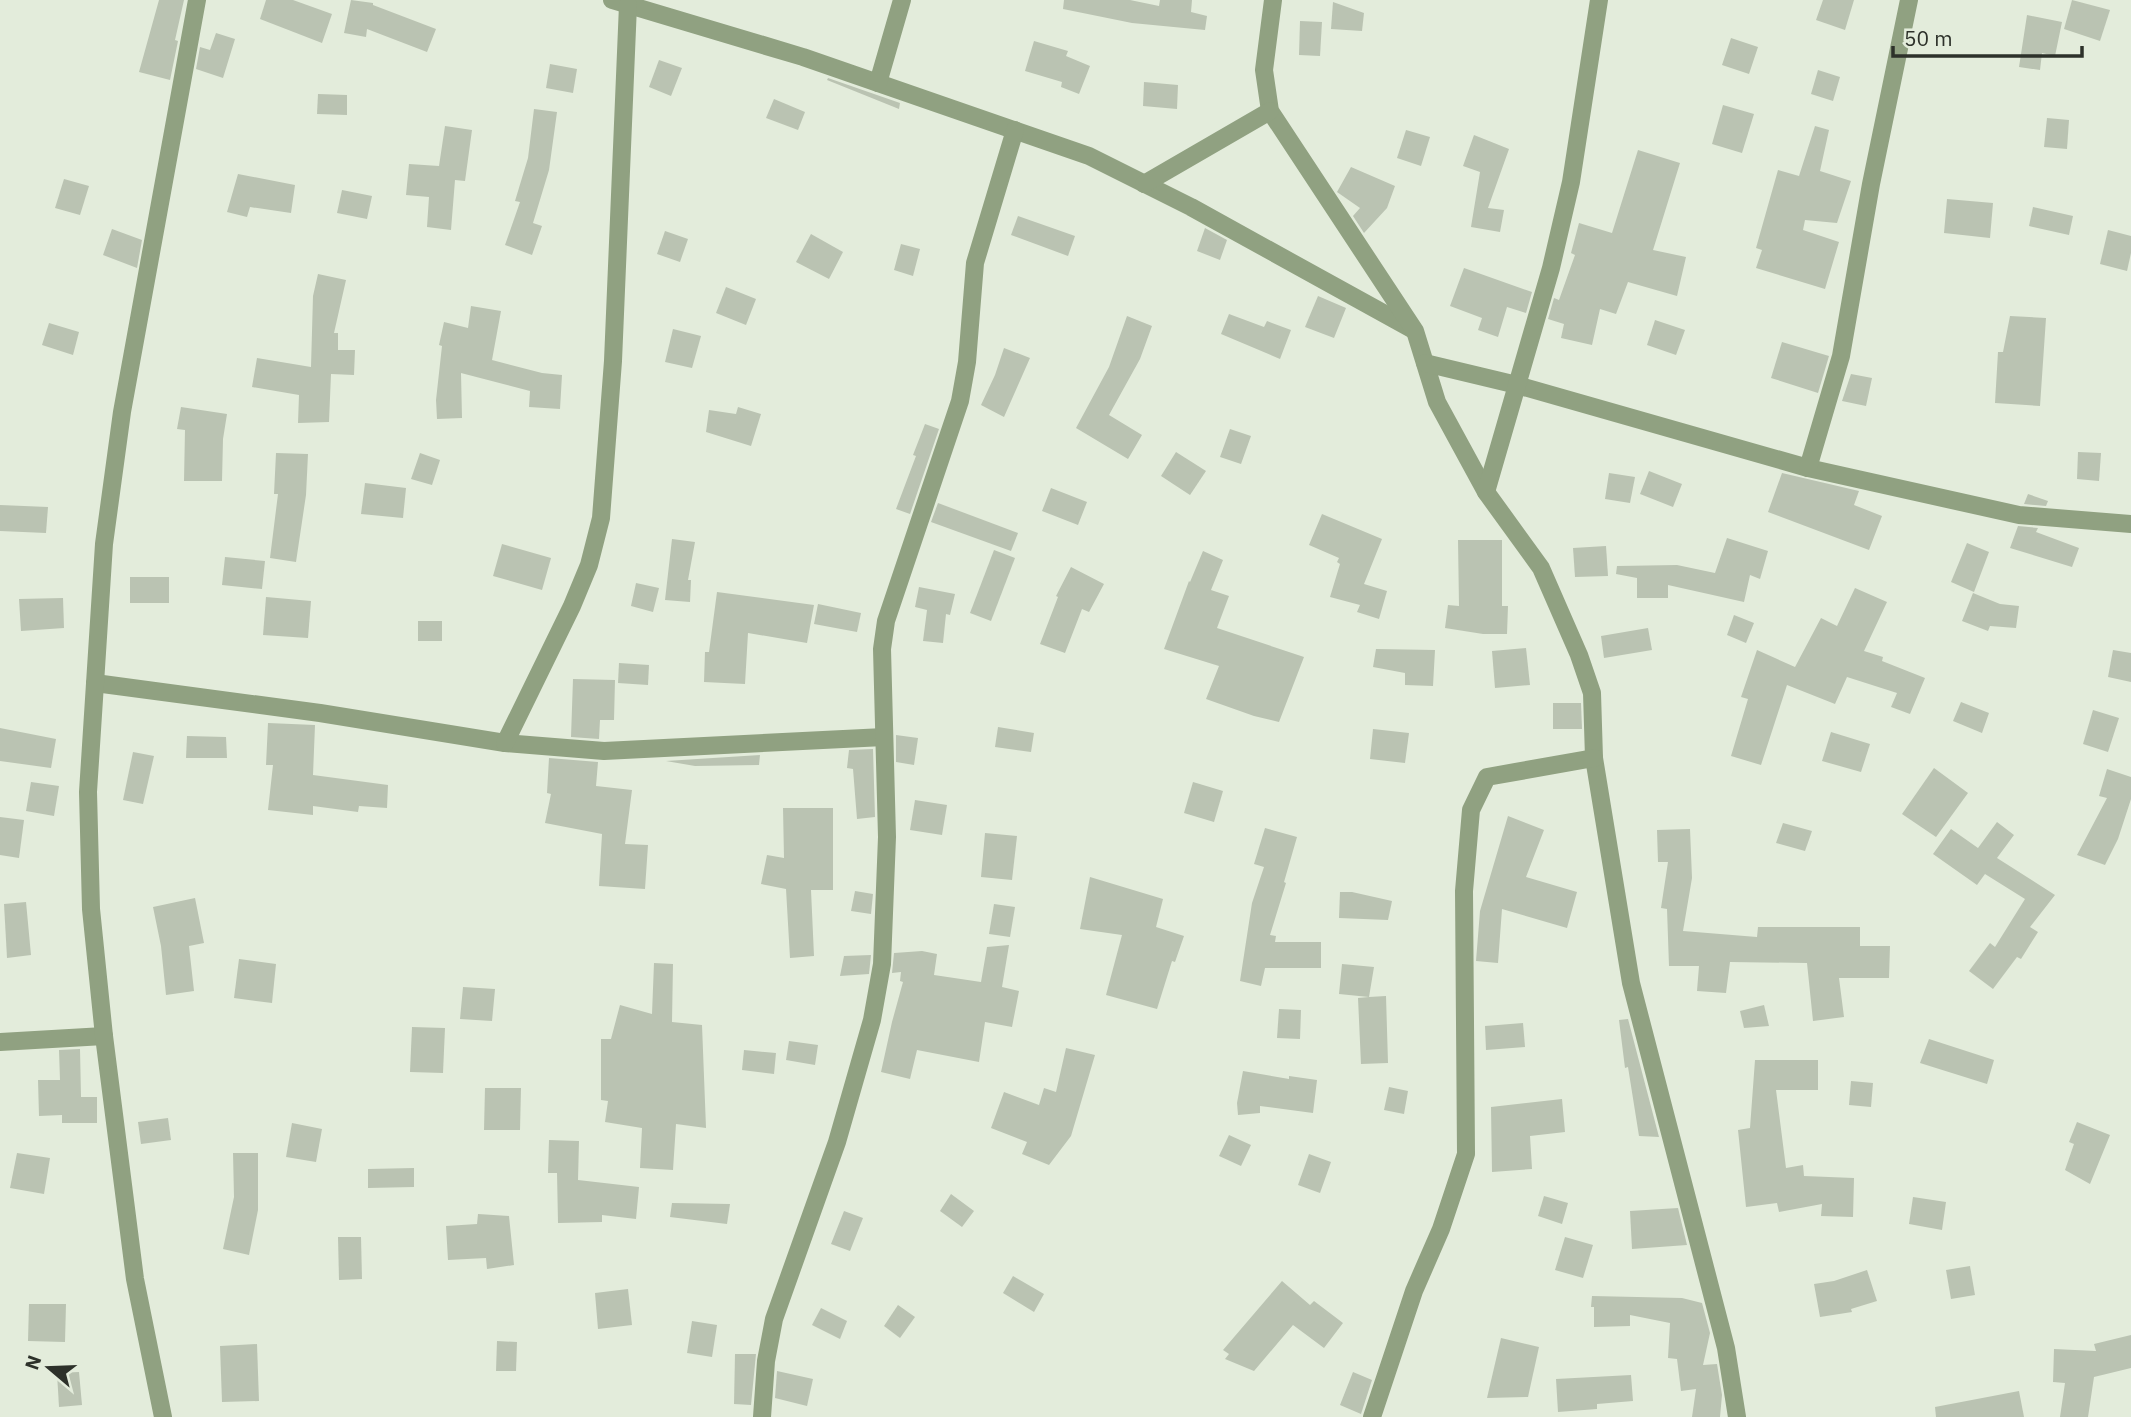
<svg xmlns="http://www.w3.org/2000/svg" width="2131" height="1417" font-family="'IBM Plex Sans',sans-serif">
<rect width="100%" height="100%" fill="#e3ecdb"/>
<!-- building -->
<g fill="#bac3b2">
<path d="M159 0H184L175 40 178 41 170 80 139 72Z"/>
<path d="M266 0H293L332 14 322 43 260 19Z"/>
<path d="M351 0 373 3V5L436 29 427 52 367 29 366 37 344 33Z"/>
<path d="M1064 0H1130L1159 6 1160 0H1192L1191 12 1207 16 1205 30 1132 23 1063 9Z"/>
<path d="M1823 0H1854L1845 30 1816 20Z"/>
<path d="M2072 0 2110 10 2100 41 2064 29Z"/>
<path d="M1333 2 1364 13 1362 31 1331 29Z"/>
<path d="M2027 15 2062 22 2055 56 2042 53 2040 70 2019 67Z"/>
<path d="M1300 21 1322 22 1320 56 1299 55Z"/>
<path d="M216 33 235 39 223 78 196 69 200 47 210 50Z"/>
<path d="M1731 38 1758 47 1749 74 1722 65Z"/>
<path d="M1034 41 1068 51 1066 56 1090 66 1079 94 1061 87 1062 82 1025 71Z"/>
<path d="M659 60 682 68 671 96 649 87Z"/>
<path d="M550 64 577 69 573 93 546 88Z"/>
<path d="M1818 70 1840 77 1833 101 1811 94Z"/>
<path d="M828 78 900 103 899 109 827 80Z"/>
<path d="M1144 82 1178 85 1177 109 1143 106Z"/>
<path d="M318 94 347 95V115L317 114Z"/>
<path d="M774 99 805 112 798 130 766 118Z"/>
<path d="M1723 105 1754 114 1742 153 1712 144Z"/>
<path d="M534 109 557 112 549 170 533 223 542 226 532 255 505 245 520 202 515 201 528 158Z"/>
<path d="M2047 118 2069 120 2067 149 2044 147Z"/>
<path d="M445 126 472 130 465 181 455 180 451 230 427 227 429 197 406 195 409 164 439 166Z"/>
<path d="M1815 126 1829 130 1820 171 1851 181 1837 223 1805 220 1803 230 1839 242 1825 289 1756 268 1762 250 1756 248 1778 170 1799 176Z"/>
<path d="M1406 130 1430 137 1421 166 1397 158Z"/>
<path d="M1474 135 1509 149 1488 208 1504 210 1500 232 1471 227 1480 172 1463 166Z"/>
<path d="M1638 150 1680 163 1653 250 1686 257 1677 296 1628 282 1616 314 1600 309 1592 345 1561 338 1564 324 1548 319 1554 298 1559 300 1575 255 1571 253 1579 223 1612 233Z"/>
<path d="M1351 167 1395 186 1387 208 1364 233 1353 216 1360 208 1337 192Z"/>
<path d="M238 174 295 185 291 213 250 207 247 217 227 212Z"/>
<path d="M64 179 89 186 80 215 55 208Z"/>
<path d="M342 190 372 196 367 219 337 213Z"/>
<path d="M1947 199 1993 203 1990 238 1944 233Z"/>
<path d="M2033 207 2073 216 2069 235 2029 226Z"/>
<path d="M1018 216 1075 236 1068 256 1011 235Z"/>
<path d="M1205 228 1227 240 1220 260 1197 251Z"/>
<path d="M112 229 142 240 137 268 103 255Z"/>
<path d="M2108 230 2131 236V253L2127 271 2100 264Z"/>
<path d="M665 231 688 239 680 262 657 254Z"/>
<path d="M811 234 843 252 829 279 796 262Z"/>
<path d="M901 244 920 249 913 276 894 270Z"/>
<path d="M1464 268 1532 292 1526 313 1507 307 1498 337 1478 330 1482 318 1450 306Z"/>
<path d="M318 274 346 280 334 333H338V350H355L354 375 331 374 329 422 298 423 299 395 252 387 257 358 311 367 313 296Z"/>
<path d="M726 287 756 299 746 325 716 313Z"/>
<path d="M1318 296 1346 308 1334 338 1305 327Z"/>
<path d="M471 306 501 311 492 360 542 373 562 375 560 409 529 407 530 391 461 373 462 418 437 419 436 400 442 346 439 345 444 322 468 328Z"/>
<path d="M1229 314 1264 327 1267 321 1291 330 1280 359 1221 334Z"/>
<path d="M1127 316 1152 326 1140 359 1109 415 1142 435 1128 459 1076 428 1109 367Z"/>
<path d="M2010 316 2046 318 2040 406 1995 403 1998 352H2003Z"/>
<path d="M1655 320 1685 330 1676 355 1647 345Z"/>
<path d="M49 323 79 332 73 355 42 345Z"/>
<path d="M673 329 701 336 692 368 665 362Z"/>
<path d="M1782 342 1829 356 1818 393 1771 378Z"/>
<path d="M1004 348 1030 358 1004 417 981 405 995 375Z"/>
<path d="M1851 374 1872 378 1866 406 1842 401Z"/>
<path d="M181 407 227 414 223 439 222 481H184L185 430 177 429Z"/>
<path d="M738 407 761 414 751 446 706 432 709 410 736 414Z"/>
<path d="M925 424 939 429 910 514 896 509 916 456 913 455Z"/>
<path d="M1230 429 1251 436 1241 464 1220 457Z"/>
<path d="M1176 452 1206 471 1190 495 1161 476Z"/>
<path d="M2078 452 2101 453 2099 481 2077 479Z"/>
<path d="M276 453 308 454 306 495 296 562 270 558 278 494H274Z"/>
<path d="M420 453 440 460 432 485 411 479Z"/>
<path d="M1649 471 1682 484 1673 507 1640 494Z"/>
<path d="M1609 473 1635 477 1630 503 1605 499Z"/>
<path d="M1782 473 1859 491 1854 505 1882 516 1869 550 1768 512Z"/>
<path d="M365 483 406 488 403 518 361 514Z"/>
<path d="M1051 488 1087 502 1078 525 1042 511Z"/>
<path d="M2028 494 2048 501 2046 506 2024 504Z"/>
<path d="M938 503 1018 533 1011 551 931 522Z"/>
<path d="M0 505 48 507 46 533 0 531Z"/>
<path d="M1322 514 1382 539 1364 584 1387 591 1379 619 1357 612 1360 605 1330 597 1340 564 1337 562 1339 558 1309 545Z"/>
<path d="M2018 526 2038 528 2036 532 2079 548 2072 567 2010 548Z"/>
<path d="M1727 538 1768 551 1760 579 1750 575 1744 602 1668 585V598H1637V578L1616 574 1617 566 1677 565 1715 573Z"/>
<path d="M672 539 695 542 688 580H691L690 602 665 600Z"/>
<path d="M1458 540H1502V606H1508L1507 634H1483L1445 628 1448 605 1459 606Z"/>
<path d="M1967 543 1989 552 1974 592 1951 582Z"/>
<path d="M502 544 551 558 542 590 493 576Z"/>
<path d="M1606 546 1608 576 1575 577 1573 548Z"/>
<path d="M994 550 1015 558 991 621 970 613Z"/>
<path d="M1203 551 1223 560 1211 590 1229 596 1217 628 1304 657 1279 722 1254 716 1206 699 1219 666 1164 649 1189 581 1190 582Z"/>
<path d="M225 557 265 561 262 589 222 585Z"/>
<path d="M1071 567 1104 584 1089 612 1082 609 1065 653 1040 644 1058 597 1056 596Z"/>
<rect x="130" y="577" width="39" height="26"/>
<path d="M636 583 659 588 653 612 631 606Z"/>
<path d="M919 587 955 594 950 615 946 614 943 643 923 641 927 610 915 607Z"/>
<path d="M1855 588 1887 602 1864 651 1883 657 1882 661 1925 678 1910 714 1891 707 1897 693 1847 677 1835 704 1787 685 1761 765 1731 756 1748 699 1741 697 1757 650 1795 667 1821 618 1837 626Z"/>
<path d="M717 592 814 605 807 643 748 633 745 684 704 682 705 652H709Z"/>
<path d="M1973 593 2000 604 2019 606 2016 628 1990 626 1988 631 1962 621Z"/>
<path d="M266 597 311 601 308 638 263 635Z"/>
<path d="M63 598 64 628 21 631 19 599Z"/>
<path d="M818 604 861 613 857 632 814 624Z"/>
<path d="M1734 615 1754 623 1746 643 1727 635Z"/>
<rect x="418" y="621" width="24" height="20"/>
<path d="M1648 628 1652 650 1604 658 1601 636Z"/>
<path d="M1526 648 1530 685 1495 688 1492 651Z"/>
<path d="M1376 649 1435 650 1433 686 1405 685V673L1373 667Z"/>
<path d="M2113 650 2131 653V682L2108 677Z"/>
<path d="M619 663 649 665 648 685 618 683Z"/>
<path d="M573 679 615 680 614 720H600L599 739 571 737Z"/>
<path d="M1961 702 1989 713 1982 733 1953 721Z"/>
<path d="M1553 703H1581L1582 729H1553Z"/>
<path d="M2093 710 2119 718 2108 752 2083 744Z"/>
<path d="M268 723 315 725 313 775 388 785 387 808 359 806 358 812 313 806V815L268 810 273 765H266Z"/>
<path d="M998 727 1034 733 1031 752 995 747Z"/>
<path d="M0 728 56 739 51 768 0 761Z"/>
<path d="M1373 729 1409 733 1405 763 1370 759Z"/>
<path d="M1831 732 1870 744 1861 772 1822 761Z"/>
<path d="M896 735 918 738 914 765 896 762Z"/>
<path d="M187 736 226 737 227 758H186Z"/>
<path d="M873 749 875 817 857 819 853 769 847 768 849 750Z"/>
<path d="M133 752 154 756 143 804 123 800Z"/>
<path d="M760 755 759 765 695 766 666 761Z"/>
<path d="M549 758 598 762 596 786 632 790 625 844 648 845 645 889 599 886 602 834 545 823 551 794 547 793Z"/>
<path d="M1934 768 1968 793 1936 837 1902 814Z"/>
<path d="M2107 769 2131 777V799L2118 839 2105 865 2077 855 2107 798 2099 796Z"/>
<path d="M31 782 59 786 54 816 26 811Z"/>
<path d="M1193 782 1223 791 1214 822 1184 813Z"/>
<path d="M915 800 947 805 942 835 910 830Z"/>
<path d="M783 808H833V890H811L814 956 790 958 786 889 761 884 767 855 784 858Z"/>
<path d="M1508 816 1544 830 1526 877 1577 892 1567 928 1502 909 1498 963 1476 961 1480 911Z"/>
<path d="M0 817 24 820 19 858 0 855Z"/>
<path d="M1997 822 2014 835 1997 858 2055 895 2030 927 2038 932 2021 959 2017 957 1993 989 1969 971 1990 943 1995 947 2025 899 1985 874 1977 885 1933 854 1951 829 1978 848Z"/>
<path d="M1783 823 1812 831 1805 851 1776 843Z"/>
<path d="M1265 828 1297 837 1284 882 1286 883 1270 935 1276 936 1275 942H1321V968H1265L1261 986 1240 981 1252 903 1264 867 1254 864Z"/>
<path d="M1690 829 1692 878 1683 931 1757 937 1758 927H1860V946H1890L1889 978H1839L1844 1017 1813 1021 1807 963 1730 962 1726 993 1697 991 1699 966H1669L1667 909 1661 908 1668 862H1658L1657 830Z"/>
<path d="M985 833 1017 836 1012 880 981 877Z"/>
<path d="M1090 877 1163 899 1156 927 1184 936 1175 962 1172 961 1157 1009 1106 995 1122 935 1080 929Z"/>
<path d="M855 891 873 894 871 914 851 911Z"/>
<path d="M1340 892H1352L1392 901 1388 920 1339 918Z"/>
<path d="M195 898 204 943 189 946 194 991 166 995 161 946 153 907Z"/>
<path d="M26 902 31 955 7 958 4 904Z"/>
<path d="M994 904 1015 907 1010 937 989 934Z"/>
<path d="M1009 945 1002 987 1019 991 1012 1027 985 1022 979 1062 917 1050 910 1079 881 1072 892 1022 903 982 900 981 901 972 892 973 894 953 922 951 937 954 934 975 981 982 987 947Z"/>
<path d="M871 955 869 974 840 976 844 956Z"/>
<path d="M239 959 276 964 272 1003 234 998Z"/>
<path d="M654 963 673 964 672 1022 702 1025 706 1128 676 1124 673 1170 640 1168 642 1128 605 1122 608 1101 601 1100V1039H611L620 1005 652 1014Z"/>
<path d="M1342 964 1374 967 1369 997 1386 996 1388 1063 1361 1064 1358 998 1369 997 1339 994Z"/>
<path d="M463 987 495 989 492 1021 460 1019Z"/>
<path d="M1764 1005 1769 1026 1744 1028 1740 1011Z"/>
<path d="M1279 1009 1301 1010 1300 1039 1277 1038Z"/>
<path d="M1628 1019 1659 1137 1639 1136 1628 1067 1625 1068 1619 1020Z"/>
<path d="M1523 1023 1525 1047 1486 1050 1485 1026Z"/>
<path d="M412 1027 445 1028 443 1073 410 1072Z"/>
<path d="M1929 1039 1994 1060 1987 1084 1920 1063Z"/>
<path d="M789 1041 818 1045 815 1065 786 1060Z"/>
<path d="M1066 1048 1095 1055 1071 1136 1049 1165 1022 1154 1027 1142 991 1128 1004 1092 1039 1105 1044 1088 1056 1092Z"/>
<path d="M80 1049 81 1097H97V1123H62V1115L39 1116 38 1080H60L59 1050Z"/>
<path d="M744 1050 776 1053 774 1074 742 1070Z"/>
<path d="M1755 1060H1818V1090H1776L1786 1168 1803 1165 1804 1176 1854 1178 1853 1217 1821 1216 1822 1204 1779 1212 1777 1203 1746 1207 1738 1130 1750 1128Z"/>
<path d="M1243 1071 1289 1079V1076L1317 1080 1313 1113 1260 1106V1113L1238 1115 1237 1103Z"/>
<path d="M1851 1081 1873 1083 1871 1107 1849 1105Z"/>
<path d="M1389 1087 1408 1091 1404 1114 1384 1110Z"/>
<path d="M485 1088H521L520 1130H484Z"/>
<path d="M1562 1099 1565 1132 1530 1136 1532 1169 1492 1172 1491 1107Z"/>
<path d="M168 1118 171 1140 141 1144 138 1122Z"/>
<path d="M2077 1122 2110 1135 2090 1184 2065 1170 2074 1144 2069 1142Z"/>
<path d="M292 1123 322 1129 316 1162 286 1157Z"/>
<path d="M1229 1135 1251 1145 1241 1166 1219 1156Z"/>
<path d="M549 1140 579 1141 578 1180 639 1187 636 1219 602 1215V1222L558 1223 557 1173H548Z"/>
<path d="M17 1153 50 1158 44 1194 10 1188Z"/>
<path d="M233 1153H258V1210L249 1255 223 1249 234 1197Z"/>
<path d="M1309 1154 1331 1162 1320 1193 1298 1185Z"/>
<path d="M414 1168V1187L368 1188V1169Z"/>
<path d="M951 1194 974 1211 962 1227 940 1211Z"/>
<path d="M1544 1196 1568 1203 1562 1224 1538 1216Z"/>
<path d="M1913 1197 1946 1202 1942 1230 1909 1224Z"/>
<path d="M672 1203 730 1204 727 1224 670 1217Z"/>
<path d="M1678 1208 1687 1245 1632 1249 1630 1211Z"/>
<path d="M844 1211 863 1218 850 1251 831 1244Z"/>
<path d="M478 1214 509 1216 514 1265 487 1269 486 1258 448 1260 446 1226 477 1224Z"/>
<path d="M338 1237H361L362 1279 339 1280Z"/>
<path d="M1565 1237 1593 1245 1583 1278 1555 1270Z"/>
<path d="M1970 1266 1975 1295 1951 1299 1946 1270Z"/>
<path d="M1867 1270 1877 1301 1851 1309 1852 1312 1820 1317 1814 1284 1834 1281Z"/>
<path d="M1013 1276 1044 1294 1034 1312 1003 1293Z"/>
<path d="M1282 1281 1310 1305 1314 1301 1343 1323 1324 1348 1293 1325 1254 1371 1225 1359 1229 1354 1223 1350Z"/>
<path d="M628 1289 632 1325 598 1329 595 1293Z"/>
<path d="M1592 1296 1682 1298 1702 1303 1710 1333 1703 1365 1717 1364 1722 1395 1720 1417H1692L1696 1389 1681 1391 1677 1359 1668 1358 1670 1323 1630 1315V1326L1594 1327V1307H1591Z"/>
<path d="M29 1304H66L65 1342 28 1341Z"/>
<path d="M898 1305 915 1317 900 1338 884 1326Z"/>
<path d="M821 1308 847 1321 840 1339 812 1325Z"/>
<path d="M692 1321 717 1325 712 1357 687 1353Z"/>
<path d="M2131 1335V1368L2094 1377 2088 1417H2060L2065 1383 2053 1382 2054 1349 2096 1351 2094 1344Z"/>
<path d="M1501 1338 1539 1347 1528 1397 1487 1398Z"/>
<path d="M497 1341 517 1342 516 1371H496Z"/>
<path d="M257 1344 259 1401 222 1402 220 1346Z"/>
<path d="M735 1354H756L751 1405 734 1404Z"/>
<path d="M777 1371 813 1379 807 1406 775 1398Z"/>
<path d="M79 1372 82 1405 59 1407 57 1373Z"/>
<path d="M1353 1372 1372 1380 1361 1414 1340 1405Z"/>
<path d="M1631 1375 1633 1401 1597 1404V1409L1558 1412 1556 1379Z"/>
<path d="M2019 1391 2024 1417H1936L1935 1407Z"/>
</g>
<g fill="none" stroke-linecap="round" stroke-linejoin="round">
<!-- minor -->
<g stroke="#90a181" stroke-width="18">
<path d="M612 0 803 57 1089 156 1191 207 1412 329"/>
<path d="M1273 0 1264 70 1270 111 1415 331 1437 402 1486 492 1541 568 1579 655 1592 693 1594 758 1631 983 1726 1348 1737 1417"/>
<path d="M878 83 902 0"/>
<path d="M1144 184 1270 111"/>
<path d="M1425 363 1517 385 1808 468 2019 515 2131 524"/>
<path d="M1808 468 1841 356 1871 184 1909 0"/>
<path d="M1486 492 1551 268 1571 182 1599 0"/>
<path d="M95 683 320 713 505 743 604 751 884 737"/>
<path d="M505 743 572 606 589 565 601 518 613 361 628 5"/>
<path d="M0 1042 104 1036"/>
<path d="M163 1417 135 1279 104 1036 91 909 88 792 104 544 122 412 197 0"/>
<path d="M762 1417 766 1361 774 1319 837 1142 872 1020 882 964 887 837 882 649 886 621 960 401 967 362 975 263 1015 130"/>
<path d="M1372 1417 1414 1291 1441 1229 1466 1154 1464 891 1471 810 1487 777 1594 758"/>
</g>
</g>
<!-- north arrow -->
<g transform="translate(49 1368) rotate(289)" stroke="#e3ecdb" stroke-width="5" paint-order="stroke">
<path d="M0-5L12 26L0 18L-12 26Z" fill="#2d312a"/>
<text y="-10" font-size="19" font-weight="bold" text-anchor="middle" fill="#2d312a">N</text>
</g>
<!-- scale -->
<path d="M1893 46v10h189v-10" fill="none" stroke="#2d312a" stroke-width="3.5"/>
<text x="1904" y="46" font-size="21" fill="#2d312a" stroke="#e3ecdb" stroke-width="5" paint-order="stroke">50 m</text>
</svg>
